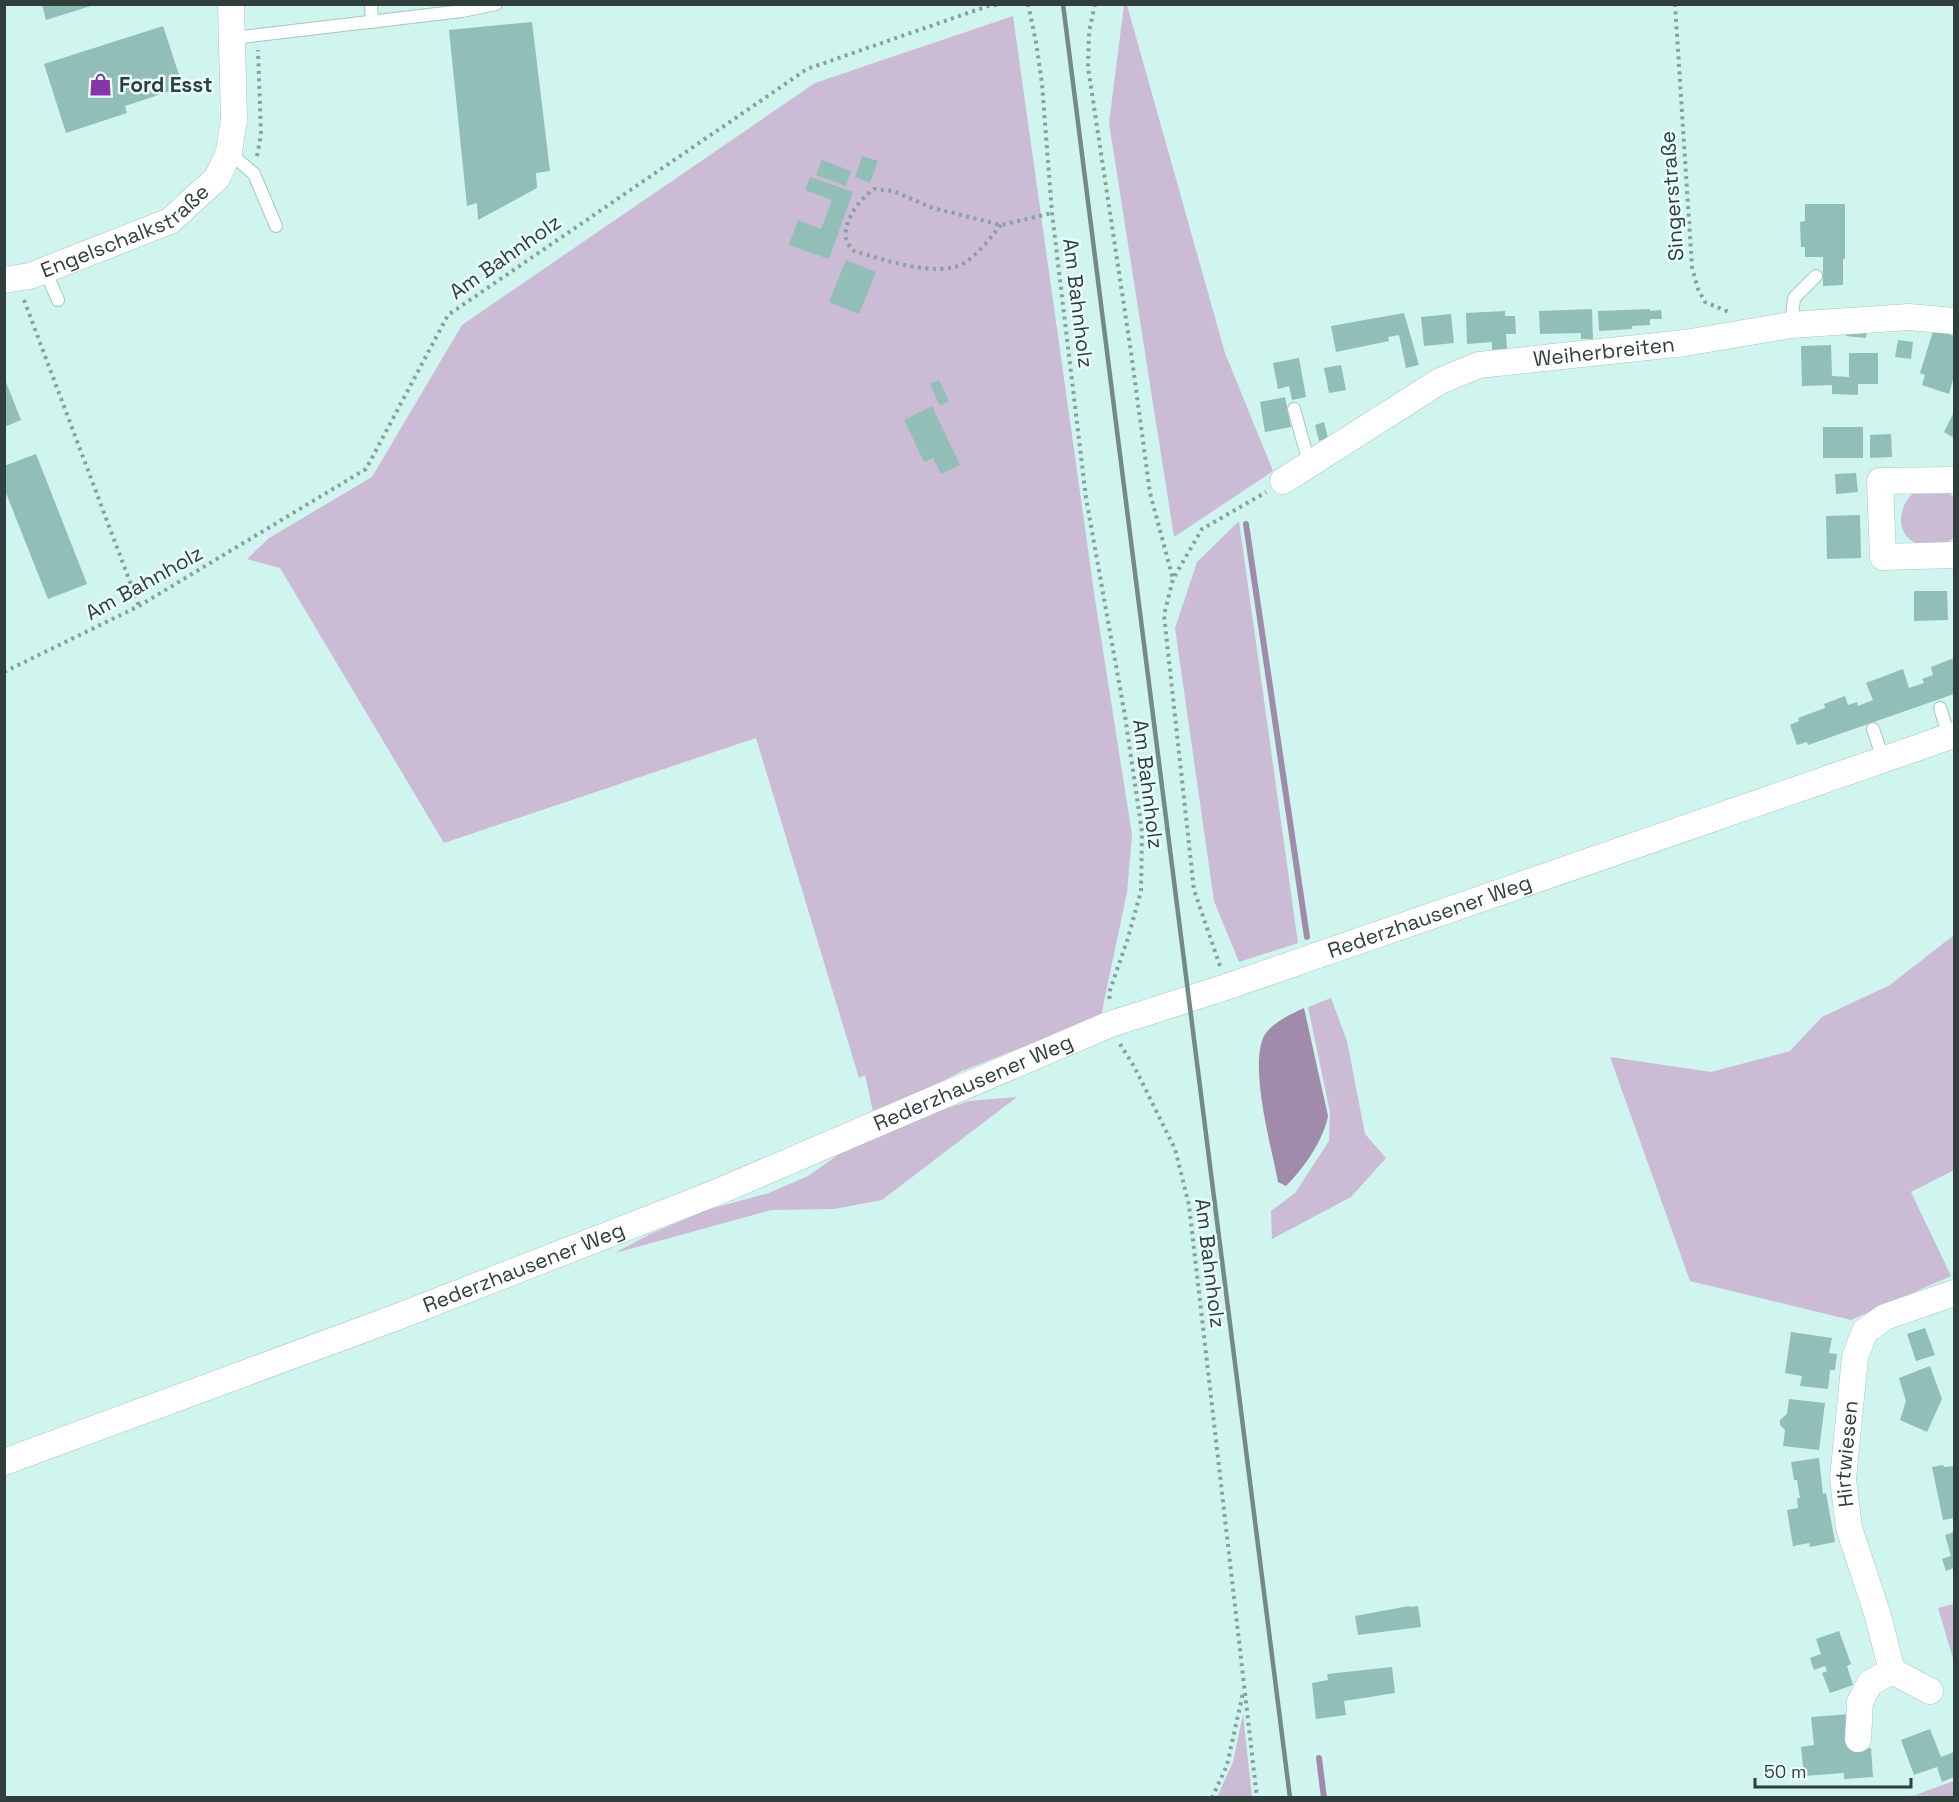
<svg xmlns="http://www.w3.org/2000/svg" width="1959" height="1802" font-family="'Space Grotesk',sans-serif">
<rect width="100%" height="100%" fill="#d0f4ee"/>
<!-- green -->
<g fill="#ccbbd4">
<path d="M1124 5H1127L1225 353 1273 471 1174 537 1109 123Z"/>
<path d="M1013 16 1095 599 1132 835 1127 892 1101 1016 962 1071 874 1116 865 1075 859 1078 756 738 444 843 280 568 247 559 269 538 372 477 462 325 815 83Z"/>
<path d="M1917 490 1947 491 1954 498V537C1948 543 1942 544 1933 545 1897 549 1891 509 1917 490Z"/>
<path d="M1239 521 1298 943 1239 962 1214 901 1175 628 1197 562Z"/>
<path d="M1954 935V1170L1911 1192 1951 1276 1851 1320 1690 1281 1610 1057 1711 1072 1790 1051 1822 1017 1890 985Z"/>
<path d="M1331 998 1347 1041 1365 1134 1386 1158 1351 1197 1272 1239 1271 1211 1295 1193 1329 1141 1330 1112 1308 1007Z"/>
<path d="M1017 1097 882 1200 834 1209 771 1210 615 1253 650 1234 710 1209 769 1193 808 1176 845 1150 911 1121 969 1101Z"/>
<path d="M1954 1604V1662L1938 1608Z"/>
<path d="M1243 1714 1252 1797H1217L1233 1762Z"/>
<path d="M1954 1781V1797L1903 1795H1915Z"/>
</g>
<!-- water -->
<path fill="#a08caa" d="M1304 1008 1328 1116C1323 1141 1304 1168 1286 1186L1278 1182C1271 1145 1250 1071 1263 1038 1269 1024 1291 1014 1304 1008Z"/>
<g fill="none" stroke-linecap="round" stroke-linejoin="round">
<!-- stream -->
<g stroke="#a08caa" stroke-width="6">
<path d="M1246 524 1307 937"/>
<path d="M1319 1758 1324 1798"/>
</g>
</g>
<!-- building -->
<g fill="#91beb7">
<path d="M42 4H93L94 5 46 20Z"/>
<path d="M532 22 550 171 536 173 537 188 478 220 477 203 467 206 449 30Z"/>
<path d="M163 26 183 87 125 106 127 113 66 133 44 64Z"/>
<path d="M862 156 878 161 870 183 855 177Z"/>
<path d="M822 160 851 171 846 186 816 175Z"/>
<path d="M810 177 853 192 829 259 789 245 798 220 821 229 832 200 805 190Z"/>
<path d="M1805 204H1845V259H1843V285L1823 286V257H1805V247H1801L1800 222 1805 221Z"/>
<path d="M846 260 876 272 859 314 829 302Z"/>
<path d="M1592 309 1593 339H1581V333L1540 334 1539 311Z"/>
<path d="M1650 309V311L1661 310 1662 319H1650V325L1632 326V329L1599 331 1598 311Z"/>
<path d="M1505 311V316H1515L1516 334H1506L1507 349 1492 350V342L1467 344 1466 313Z"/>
<path d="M1404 313 1419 365 1406 368 1399 335 1388 337 1389 341 1336 352 1331 326Z"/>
<path d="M1451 314 1454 343 1424 346 1421 317Z"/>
<path d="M1847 327 1867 328 1866 338 1846 336Z"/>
<path d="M1934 328 1954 336V376L1949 394 1922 385 1925 375 1920 373Z"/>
<path d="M1898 340 1913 342 1911 359 1895 357Z"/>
<path d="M1831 345 1832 376 1849 377V353H1878V384H1858V395L1832 394V385L1802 386 1801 346Z"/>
<path d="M1299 358 1306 397 1292 400 1289 386 1278 389 1273 363Z"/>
<path d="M1341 365 1346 390 1329 393 1324 368Z"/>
<path d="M4 377 21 420 4 427Z"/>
<path d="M939 380 949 401 940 406 930 384Z"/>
<path d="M1285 397 1291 427 1265 432 1260 402Z"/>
<path d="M932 406 960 465 941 474 933 458 924 462 904 420Z"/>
<path d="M1954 412V438L1944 432Z"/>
<path d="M1324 422 1328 438 1319 441 1315 425Z"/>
<rect x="1823" y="427" width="40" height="31"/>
<path d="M1891 434 1892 457 1870 458V435Z"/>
<path d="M36 454 87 584 48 599 4 488V466Z"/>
<path d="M1856 473 1858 492 1836 494 1835 474Z"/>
<path d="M1860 515 1861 558 1827 559 1826 516Z"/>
<path d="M1914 591H1947L1948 620 1914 621Z"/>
<path d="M1954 658V694L1808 745 1807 742 1797 745 1790 725 1799 721 1798 718 1825 708 1824 704 1845 696 1848 705 1857 702 1858 706 1873 700 1866 683 1903 669 1909 688 1924 683 1922 679 1933 675 1931 667Z"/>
<path d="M1925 1328 1935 1355 1916 1361 1907 1334Z"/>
<path d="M1791 1332 1832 1338 1829 1353 1837 1354 1835 1370H1830L1828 1389 1800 1386 1802 1376 1785 1373Z"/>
<path d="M1930 1366 1942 1399 1927 1432 1900 1420 1906 1401 1899 1378Z"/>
<path d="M1789 1399 1825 1403 1819 1450 1783 1446 1785 1430 1780 1425V1420L1787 1414Z"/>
<path d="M1819 1458 1823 1494 1826 1493 1835 1542 1810 1547 1809 1543 1793 1546 1787 1510 1798 1508 1797 1498H1800L1797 1480H1794L1791 1462Z"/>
<path d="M1943 1465 1944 1467 1954 1466V1518L1943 1520 1932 1467Z"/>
<path d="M1954 1532V1568L1946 1571 1942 1559 1951 1556 1945 1535Z"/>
<path d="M1409 1606V1607L1418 1606 1421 1627 1358 1635 1355 1616Z"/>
<path d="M1839 1631 1851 1664 1847 1666 1853 1685 1830 1693 1822 1673 1827 1671 1825 1666 1814 1670 1810 1658 1821 1654 1816 1639Z"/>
<path d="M1392 1667 1395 1693 1344 1701 1346 1715 1316 1719 1312 1683 1328 1680 1327 1674Z"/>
<path d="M1850 1714 1853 1750 1871 1748 1873 1777 1844 1779V1773L1804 1776 1801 1747 1814 1745 1811 1717Z"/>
<path d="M1930 1729 1941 1757 1954 1752V1777L1942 1782 1937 1767 1914 1775 1901 1740Z"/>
</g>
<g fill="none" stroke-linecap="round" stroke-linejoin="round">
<defs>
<g id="service">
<path d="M371 4 372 22"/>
<path d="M233 38 462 11 496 4"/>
<path d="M229 152 254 174 276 226"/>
<path d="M45 270 58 300"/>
<path d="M1791 325 1794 298 1816 276"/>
<path d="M1294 409 1309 463"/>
<path d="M1940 708 1949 737"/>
<path d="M1873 729 1883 759"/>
</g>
<g id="minor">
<path id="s1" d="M4 280 30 276 170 221 217 178 229 152 234 119 231 4"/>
<path d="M1954 480 1880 481 1883 557 1954 555"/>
<path id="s2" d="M1283 481 1440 381 1479 365 1685 343 1791 325 1909 317 1954 321"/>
<path id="s3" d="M4 1462 397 1317 715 1193 1108 1025 1229 986 1954 735"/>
<path id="s4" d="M1930 1691 1892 1671 1878 1616 1849 1528 1843 1479 1855 1357 1865 1331 1885 1317 1954 1293"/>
<path d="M1858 1739 1860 1702 1870 1683 1892 1671"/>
</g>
</defs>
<!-- service casing -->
<use href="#service" stroke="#a4c7c1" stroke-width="14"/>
<!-- minor casing -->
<use href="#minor" stroke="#a4c7c1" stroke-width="27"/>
<!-- path -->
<g stroke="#87a19c" stroke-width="4" stroke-dasharray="3 4.5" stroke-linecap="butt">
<path d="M1028 4 1036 42 1042 84 1052 213 1086 498 1125 716 1142 832 1141 891 1128 938 1110 990 1109 1002"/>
<path d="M1095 4 1089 32 1088 67 1131 352 1150 493 1173 579"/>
<path d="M1675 4 1692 267 1698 289 1705 302 1729 312"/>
<path d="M257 156 261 135 258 50"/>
<path d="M1001 225C990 238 979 254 964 263 939 279 881 259 854 251 833 233 857 201 874 189L893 191 933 208 1001 225 1052 213"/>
<path d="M24 300 139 606"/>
<path d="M4 672 139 606 366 469 448 315 807 69 988 6 1002 4"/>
<path d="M1220 966 1194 890 1164 615 1173 579 1202 529 1266 492"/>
<path d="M1120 1044 1135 1068 1175 1149 1189 1205 1257 1798"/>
<path d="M1212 1798 1227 1765 1243 1693"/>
</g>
<!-- service -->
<use href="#service" stroke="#fff" stroke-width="12"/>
<!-- minor -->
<use href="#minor" stroke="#fff" stroke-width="26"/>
<!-- rail -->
<path stroke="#738a86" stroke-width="4.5" d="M1063 4 1290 1798"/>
</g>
<!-- icons -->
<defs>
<symbol id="shop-bare" viewBox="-9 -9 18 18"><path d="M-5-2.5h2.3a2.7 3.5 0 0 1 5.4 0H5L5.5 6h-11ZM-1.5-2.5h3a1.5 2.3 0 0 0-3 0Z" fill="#8636a6" stroke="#e9fefa" stroke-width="2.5" paint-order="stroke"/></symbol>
</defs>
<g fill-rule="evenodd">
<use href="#shop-bare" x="84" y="68" width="33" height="33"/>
</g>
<g text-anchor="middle" stroke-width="5" stroke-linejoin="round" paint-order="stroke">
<!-- poi labels -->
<g font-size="21" font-weight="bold" fill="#303e3c" stroke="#e9fefa" text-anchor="start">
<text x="119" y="92">Ford Esst</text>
</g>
<!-- street labels -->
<g font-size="21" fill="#303e3c" stroke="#e9fefa">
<text transform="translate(1672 196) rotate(-94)" y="7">Singerstraße</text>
<text dy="7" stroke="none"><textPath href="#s1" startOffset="132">Engelschalkstraße</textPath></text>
<text transform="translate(505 257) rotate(-35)" y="7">Am Bahnholz</text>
<text transform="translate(1078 303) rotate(83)" y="7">Am Bahnholz</text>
<text dy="7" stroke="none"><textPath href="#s2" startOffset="354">Weiherbreiten</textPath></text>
<text transform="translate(144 583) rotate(-29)" y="7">Am Bahnholz</text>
<text transform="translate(1148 784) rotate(83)" y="7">Am Bahnholz</text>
<text dy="7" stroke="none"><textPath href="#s3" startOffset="1527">Rederzhausener Weg</textPath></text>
<text dy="7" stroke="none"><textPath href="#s3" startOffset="1041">Rederzhausener Weg</textPath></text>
<text transform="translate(1210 1263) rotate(83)" y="7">Am Bahnholz</text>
<text dy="7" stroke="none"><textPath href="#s3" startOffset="555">Rederzhausener Weg</textPath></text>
<text dy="7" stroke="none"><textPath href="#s4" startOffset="267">Hirtwiesen</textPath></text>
</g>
</g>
<!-- border -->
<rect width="1959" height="1802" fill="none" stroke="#303e3c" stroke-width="12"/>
<!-- scale -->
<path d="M1755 1778v9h156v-9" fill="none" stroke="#303e3c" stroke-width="3"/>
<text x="1764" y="1778" font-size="18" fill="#303e3c" stroke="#e9fefa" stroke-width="4.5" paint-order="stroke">50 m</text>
</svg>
